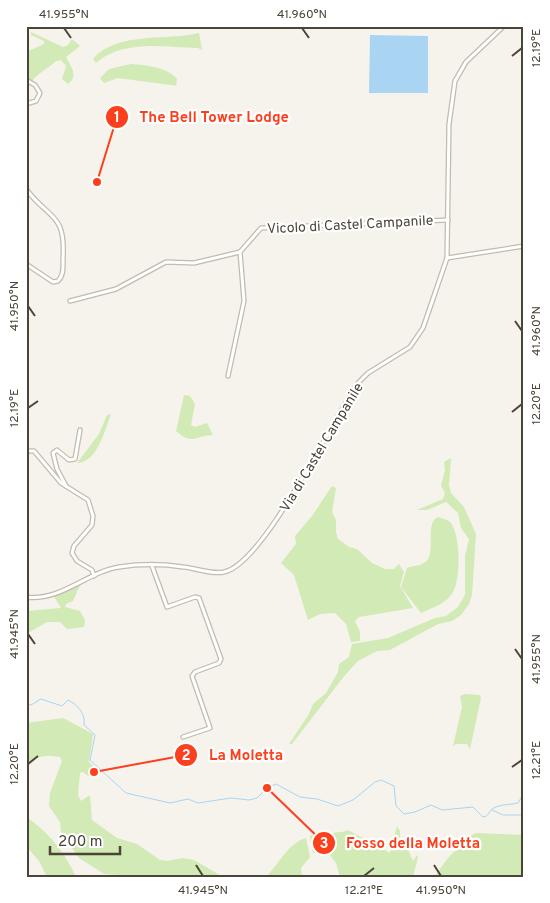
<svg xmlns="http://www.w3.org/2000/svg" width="550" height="903" font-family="Overpass,sans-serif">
<rect width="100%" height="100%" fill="#f6f3ec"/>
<!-- green -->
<g fill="#d2eab5">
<path d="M31 32 63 47 68 45 72 39 80 46 66 57C71 67 79 76 68 84L62 79 66 66 61 60 56 61C48 69 40 71 32 81L26 80 29 71 26 68V52L44 44V41L31 35Z"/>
<path d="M199 33 202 50 198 48C166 47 123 39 96 63L93 59C116 31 168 41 199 33Z"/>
<path d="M131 64C145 65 168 67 177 79L176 85 178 86 118 78 104 83 100 78 109 69Z"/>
<path d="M184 395 190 396 195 404 191 425 195 427 207 423 213 435C197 435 192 446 176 431Z"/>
<path d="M111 414C105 430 97 463 77 463L99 434 107 415Z"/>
<path d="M451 458 449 485 451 493 464 507 476 534 472 595 469 604 461 615 452 621 438 624 390 650 377 651 358 661 345 675 292 744H289L309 714 313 704 326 693 338 672 339 664 349 657 352 644 388 638 435 618 446 616 458 607 465 595V556L469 539 461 528 458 513 446 502 427 510H417L443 499 445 493 441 486 445 470 444 462Z"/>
<path d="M332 486 336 488 332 512 336 520V532L338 539 349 547 357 549 372 563 385 569H394L399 564 404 572 400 586 413 608 359 617 355 621 360 632V641L351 642 346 624 335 613 320 614 308 620 294 575 281 563 296 544 295 536 312 516Z"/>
<path d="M438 517C441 518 446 519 449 521 461 531 461 580 453 592 446 604 432 608 421 613L401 587 407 568C414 565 423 567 428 559 435 547 425 523 438 517Z"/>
<path d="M81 583 73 601 66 604 65 607 80 611 85 620 84 627 67 629 60 622H47L26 634V611L61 608 53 595Z"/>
<path d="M465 694 480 695 481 698 470 749 467 744H456L453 746 462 707 460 696Z"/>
<path d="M63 718 93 734 89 762 98 770 93 769 88 776 83 772 80 773 78 795 81 801 90 795 92 820 117 838 137 844 160 860 167 861 183 858 194 860 223 877H121L119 875 104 874 79 858 61 832 60 822 49 806 50 793 62 761 60 757C46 755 37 755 26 765V723Z"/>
<path d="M26 817C47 830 66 854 76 877H47L39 861 26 846Z"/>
<path d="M397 826 400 831V845L408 849 413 861 417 855 418 857 413 877H340L336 863 329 854 313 853 310 836C321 832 341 834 348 830L390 853Z"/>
<path d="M476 833 524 835V877H434C443 866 449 853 461 847L462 840Z"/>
<path d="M306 838 310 857 301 868 302 877H266C279 864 287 844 306 838Z"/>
</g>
<!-- water -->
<path fill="#a9d4f2" d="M370 35 428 36V93H369Z"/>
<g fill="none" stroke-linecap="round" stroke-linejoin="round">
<!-- stream -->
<g stroke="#a9d4f2" stroke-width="1">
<path d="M26 704 31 705 41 699 62 706 68 700C77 704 86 714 84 725L95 735 90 760 126 793 170 803 188 799 198 803 231 798 249 800 257 798 267 788 276 784 300 797 317 799 338 806 353 800 375 782 381 780 394 786 396 806 404 814 415 812 431 805 442 810 473 807 483 817C489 816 488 813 492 809 500 804 509 805 518 803L524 793"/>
<path d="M492 810 503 815"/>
<path d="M504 815H524"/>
</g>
<defs>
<g id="minor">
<path d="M26 80 35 85 40 93 36 101 26 104"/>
<path d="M26 189C49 220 66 212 63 259 63 267 64 275 58 281L53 282 26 264"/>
<path d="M447 258 524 246"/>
<path d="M70 301 116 289 166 262 194 263 240 252"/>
<path d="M228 376 244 301 240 252 261 228 448 220"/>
<path d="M26 451H34L61 483 88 500 93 516 92 525 74 546 72 553 77 561 92 570 94 576"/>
<path d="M66 486 57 469 53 453 57 450 69 460 75 459 80 430"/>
<path d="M152 566 167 607 195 597 199 598 221 659 219 663 195 672 192 676 210 728 183 737"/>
<path d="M26 597C60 602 87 572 119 567 139 564 163 564 183 567 196 568 212 575 224 572 264 564 332 420 358 383L368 373 410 347 423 328 447 258 449 124 455 81 466 62 504 26"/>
</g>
</defs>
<!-- minor casing -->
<use href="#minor" stroke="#c2bbae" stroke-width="5.5"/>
<!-- minor -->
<use href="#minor" stroke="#fff" stroke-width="3"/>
</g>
<!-- ticks -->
<path fill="none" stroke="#4b4439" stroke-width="2" d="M64 28 71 38M302 28 309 38M512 56 522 48M28 306 35 316M515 321 522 331M28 408 38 401M512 412 522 404M28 634 35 644M515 649 522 659M28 764 38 756M512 767 522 760M196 865 203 876M434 865 441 876M364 876 374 868"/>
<g text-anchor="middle" stroke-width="4.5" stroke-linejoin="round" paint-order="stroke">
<!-- street labels -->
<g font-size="14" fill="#4b4439" stroke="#fff">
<text transform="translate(350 224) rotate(-3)" y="5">Vicolo di Castel Campanile</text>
<text transform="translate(321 447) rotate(-59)" y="5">Via di Castel Campanile</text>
</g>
</g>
<!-- callouts -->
<path fill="none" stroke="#fc3f1d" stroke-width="2" d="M97 182L117 117M94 772L186 755M267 788L324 843"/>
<g fill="#fc3f1d" stroke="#fff" stroke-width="2">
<circle cx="97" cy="182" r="5"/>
<circle cx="94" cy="772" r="5"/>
<circle cx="267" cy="788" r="5"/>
<circle cx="117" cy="117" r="12"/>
<circle cx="186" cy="755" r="12"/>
<circle cx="324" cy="843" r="12"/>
</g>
<g font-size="15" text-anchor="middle" font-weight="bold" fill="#fff">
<text x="117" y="122">1</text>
<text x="186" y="760">2</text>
<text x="324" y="848">3</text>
</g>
<g font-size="15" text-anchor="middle" font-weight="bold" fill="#fc3f1d" stroke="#fff" stroke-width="4.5" stroke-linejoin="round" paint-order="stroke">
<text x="214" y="122">The Bell Tower Lodge</text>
<text x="246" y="760">La Moletta</text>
<text x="413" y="848">Fosso della Moletta</text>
</g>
<!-- border -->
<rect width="550" height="903" fill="none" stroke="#ffffff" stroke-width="55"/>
<!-- scale -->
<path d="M50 846v8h70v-8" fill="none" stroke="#4b4439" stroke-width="2.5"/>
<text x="58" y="846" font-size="15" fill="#4b4439" stroke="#ffffff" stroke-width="4" paint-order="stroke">200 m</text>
<rect x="28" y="28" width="494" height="848" fill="none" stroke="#4b4439" stroke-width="2"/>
<g font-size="12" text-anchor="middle" fill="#4b4439">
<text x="64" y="18">41.955°N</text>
<text x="302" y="18">41.960°N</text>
<text transform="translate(536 48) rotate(-90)" y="4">12.19°E</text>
<text transform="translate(14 306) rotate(-90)" y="4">41.950°N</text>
<text transform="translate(536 331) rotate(-90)" y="4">41.960°N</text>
<text transform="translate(536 404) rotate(-90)" y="4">12.20°E</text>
<text transform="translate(14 408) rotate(-90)" y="4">12.19°E</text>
<text transform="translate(14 634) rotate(-90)" y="4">41.945°N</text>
<text transform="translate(536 659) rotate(-90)" y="4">41.955°N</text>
<text transform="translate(536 760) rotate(-90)" y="4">12.21°E</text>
<text transform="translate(14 764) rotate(-90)" y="4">12.20°E</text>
<text x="203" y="894">41.945°N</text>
<text x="364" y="894">12.21°E</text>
<text x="441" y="894">41.950°N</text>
</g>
</svg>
